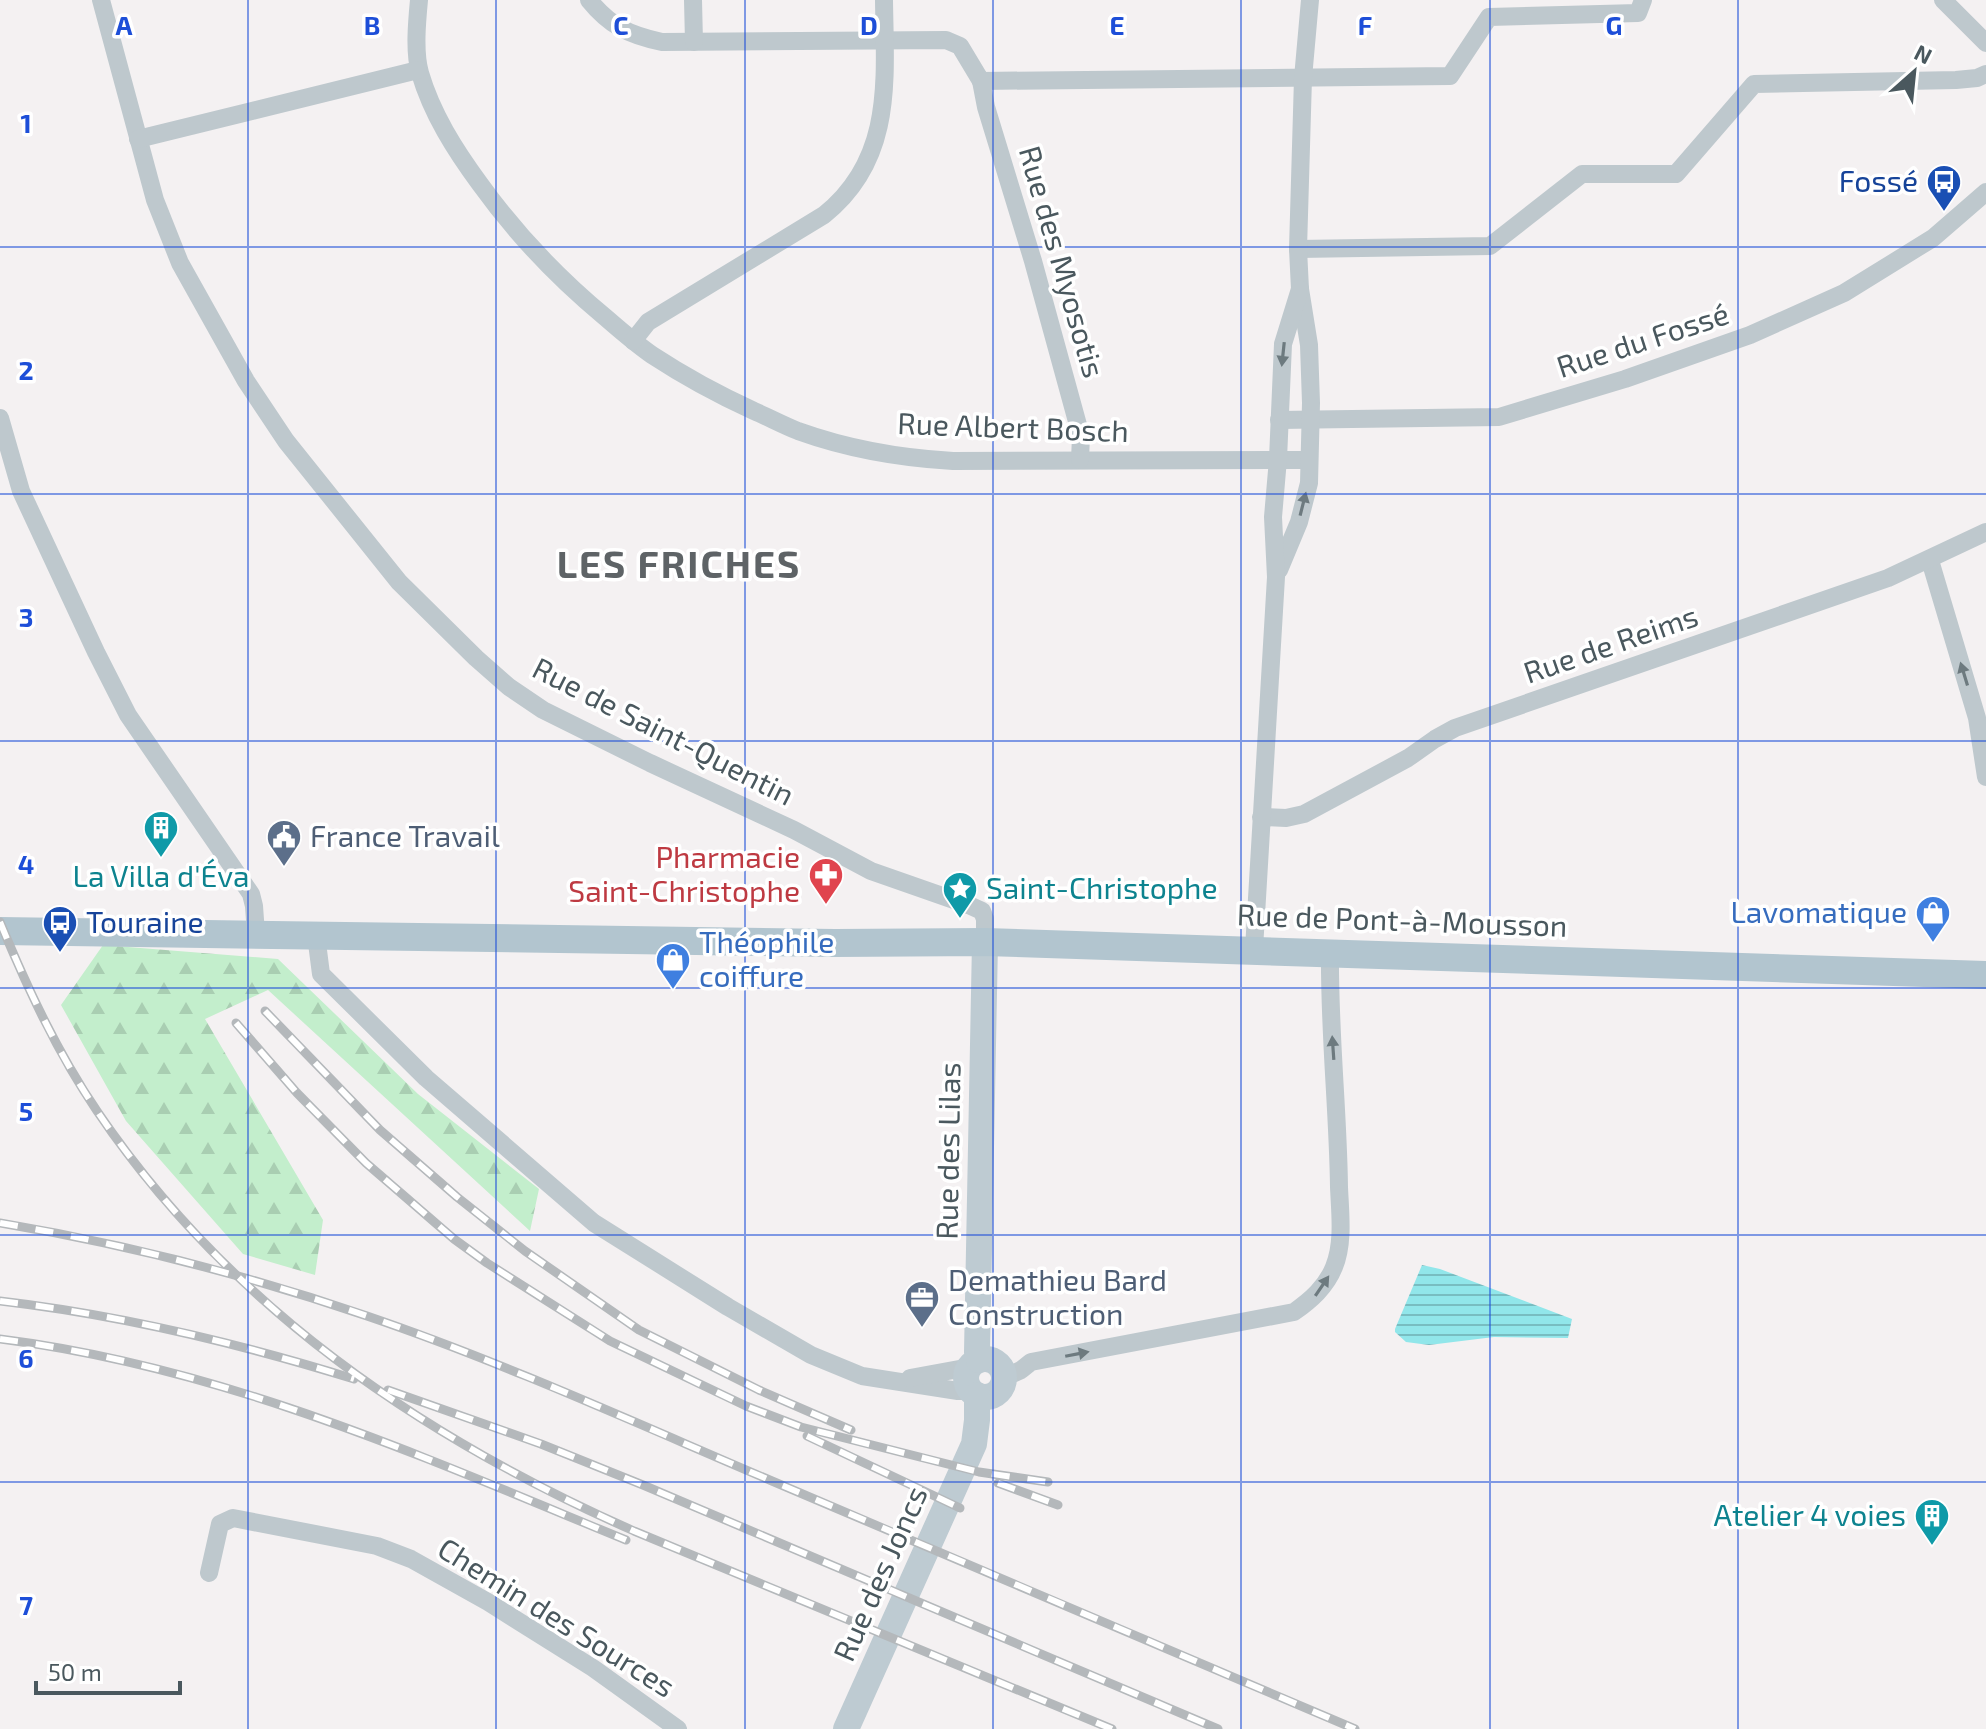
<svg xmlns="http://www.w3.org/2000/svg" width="1986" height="1729" font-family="'Exo 2',sans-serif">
<defs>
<pattern id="forest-firs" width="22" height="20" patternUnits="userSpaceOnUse" patternTransform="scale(2)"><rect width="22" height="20" fill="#c3eecc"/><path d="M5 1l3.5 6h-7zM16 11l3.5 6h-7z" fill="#a9ceb2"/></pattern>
<pattern id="water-rules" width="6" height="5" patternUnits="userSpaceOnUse" patternTransform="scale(2)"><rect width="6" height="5" fill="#91e6ea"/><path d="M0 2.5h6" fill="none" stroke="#78bdc1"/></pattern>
</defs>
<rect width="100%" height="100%" fill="#f4f1f2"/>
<!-- forest -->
<path fill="url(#forest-firs)" d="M103 945 278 959 418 1094 539 1189 530 1231 268 990 205 1019 323 1220 315 1275 243 1254 126 1121 61 1005Z"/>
<!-- water -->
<path fill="url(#water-rules)" d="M1422 1265 1440 1269 1572 1319 1568 1338 1494 1337 1429 1345 1406 1342 1395 1332V1329Z"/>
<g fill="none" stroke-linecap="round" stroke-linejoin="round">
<!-- street -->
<g stroke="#bec8cd" stroke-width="18">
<path d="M101 0 155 200 180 263 246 381 286 441 399 582 476 658 509 687 543 710 650 763 794 830 871 871 971 906 982 911 985 919V942"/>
<path d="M419 0C417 21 414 52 420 73 432 114 455 150 480 184 516 234 558 278 605 317 620 330 636 344 652 355 684 376 719 395 754 411 768 417 783 425 798 431 848 449 900 458 953 461L1309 460"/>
<path d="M589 0C610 26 629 35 662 42L946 40 960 46 981 81 1450 76 1489 17 1638 13 1643 0"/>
<path d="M693 0 694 42"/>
<path d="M1943 0 1986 43"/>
<path d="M981 81 986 107 1033 261 1081 436 1080 460"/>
<path d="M138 139 418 70"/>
<path d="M1298 249 1490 246 1582 174H1676L1754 84 1956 80 1977 78 1986 74"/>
<path d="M633 341 648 322 824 215C894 159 885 80 884 0"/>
<path d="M0 418 21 491 96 652 128 715 251 894 254 906 256 934"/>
<path d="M1279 420 1499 417 1625 379 1750 335 1844 293 1933 238 1986 192"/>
<path d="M1928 560 1932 567 1977 718 1986 777"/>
<path d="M1279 570 1299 522 1309 483 1311 403 1309 345 1300 289 1298 249 1303 78 1310 0"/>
<path d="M1261 817 1286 818 1304 814 1408 758 1435 739 1455 728 1888 578 1986 532"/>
<path d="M316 935 321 974 426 1078 594 1223 728 1307 811 1355 862 1376 958 1391H971"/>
<path d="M1254 949 1276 577 1273 517 1278 459 1283 344 1300 289"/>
<path d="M910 1378 970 1367"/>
<path d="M1004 1378 1021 1370 1031 1362 1294 1312C1311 1300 1326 1287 1334 1267 1344 1243 1340 1212 1339 1187 1338 1109 1329 1031 1330 952"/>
<path d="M209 1573 220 1524 233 1518 377 1546 411 1559 488 1602 593 1668 678 1729"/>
</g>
<!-- secondary -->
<g stroke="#becbd2" stroke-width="26">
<circle cx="985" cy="1378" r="19"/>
<path d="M979 1360 977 1352 985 942"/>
<path d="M846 1729 974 1444 977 1420V1395"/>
</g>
<!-- primary -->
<path stroke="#b2c5cf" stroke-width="28" d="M0 931 835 943 985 942 1986 975"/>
<defs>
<g id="rail">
<path d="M0 922C27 987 57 1052 97 1111 229 1306 421 1437 634 1531L1112 1729"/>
<path d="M265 1011 380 1130 457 1197 525 1251 639 1330 759 1390 851 1430"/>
<path d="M236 1023 297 1093 366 1163 454 1239 487 1263 610 1341 746 1406 801 1427 979 1472 1048 1482"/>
<path d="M0 1223C125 1244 247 1275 367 1316 505 1363 638 1424 772 1481 966 1563 1160 1646 1355 1729"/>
<path d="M0 1301C121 1315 238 1343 354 1379"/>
<path d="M0 1339C223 1367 421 1456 626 1540"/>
<path d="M388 1390 541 1444 643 1485 1218 1729"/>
<path d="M807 1436 960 1508"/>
<path d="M998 1483 1058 1505"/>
</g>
</defs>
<!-- rail casing -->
<use href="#rail" stroke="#b4b8bb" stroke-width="9"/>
<!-- rail -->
<use href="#rail" stroke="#fff" stroke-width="6" stroke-dasharray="18" stroke-linecap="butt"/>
</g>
<!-- one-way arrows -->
<defs><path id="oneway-solid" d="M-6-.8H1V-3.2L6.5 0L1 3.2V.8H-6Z" transform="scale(2)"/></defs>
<g fill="#6d7a7f">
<use href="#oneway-solid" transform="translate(1283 354) rotate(96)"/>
<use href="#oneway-solid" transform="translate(1303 504) rotate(-76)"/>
<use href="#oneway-solid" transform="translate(1964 674) rotate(-107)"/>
<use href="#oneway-solid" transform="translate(1333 1048) rotate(-94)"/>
<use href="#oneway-solid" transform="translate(1322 1286) rotate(-56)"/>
<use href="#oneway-solid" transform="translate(1077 1354) rotate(-11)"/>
</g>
<!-- grid -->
<path fill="none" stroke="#1d4ed8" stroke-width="2" stroke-opacity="0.55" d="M248 0V1729M496 0V1729M745 0V1729M993 0V1729M1241 0V1729M1490 0V1729M1738 0V1729M0 247H1986M0 494H1986M0 741H1986M0 988H1986M0 1235H1986M0 1482H1986"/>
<!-- icons -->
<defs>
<symbol id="bus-pin" viewBox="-11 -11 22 30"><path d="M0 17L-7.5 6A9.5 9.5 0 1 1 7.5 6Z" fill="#1a4fb4" stroke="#fff"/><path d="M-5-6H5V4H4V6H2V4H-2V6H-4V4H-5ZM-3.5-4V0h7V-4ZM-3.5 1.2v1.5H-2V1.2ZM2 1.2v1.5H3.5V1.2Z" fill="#fff"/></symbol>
<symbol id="building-pin" viewBox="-11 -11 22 30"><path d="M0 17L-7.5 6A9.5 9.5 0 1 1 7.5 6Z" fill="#0f9aa8" stroke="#fff"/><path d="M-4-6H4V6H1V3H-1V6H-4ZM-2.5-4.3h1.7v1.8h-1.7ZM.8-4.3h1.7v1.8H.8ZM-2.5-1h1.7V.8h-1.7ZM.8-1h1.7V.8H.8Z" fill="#fff"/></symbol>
<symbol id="civic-pin" viewBox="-11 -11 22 30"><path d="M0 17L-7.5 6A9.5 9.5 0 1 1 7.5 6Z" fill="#5c6f8a" stroke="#fff"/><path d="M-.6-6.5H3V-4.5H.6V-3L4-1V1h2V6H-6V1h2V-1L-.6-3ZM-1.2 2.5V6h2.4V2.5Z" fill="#fff"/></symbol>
<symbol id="pharmacy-pin" viewBox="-11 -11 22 30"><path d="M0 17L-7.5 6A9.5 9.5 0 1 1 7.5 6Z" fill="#e0444e" stroke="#fff"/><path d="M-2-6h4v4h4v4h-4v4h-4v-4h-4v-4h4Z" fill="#fff"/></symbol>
<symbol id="sight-pin" viewBox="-11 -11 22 30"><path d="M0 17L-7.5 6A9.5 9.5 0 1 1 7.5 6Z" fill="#0f9aa8" stroke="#fff"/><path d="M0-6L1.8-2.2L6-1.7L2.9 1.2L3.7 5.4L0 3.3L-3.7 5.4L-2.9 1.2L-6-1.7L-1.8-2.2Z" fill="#fff"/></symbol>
<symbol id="shop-pin" viewBox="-11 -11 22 30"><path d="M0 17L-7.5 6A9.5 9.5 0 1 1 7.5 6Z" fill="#3f7fe0" stroke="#fff"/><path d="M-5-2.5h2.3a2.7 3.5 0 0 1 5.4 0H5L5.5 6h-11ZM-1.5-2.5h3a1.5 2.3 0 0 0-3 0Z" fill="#fff"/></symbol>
<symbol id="office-pin" viewBox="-11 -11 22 30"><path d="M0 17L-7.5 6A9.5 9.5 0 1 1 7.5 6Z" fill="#5c6f8a" stroke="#fff"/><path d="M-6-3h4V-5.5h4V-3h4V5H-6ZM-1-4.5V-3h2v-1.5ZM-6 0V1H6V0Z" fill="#fff"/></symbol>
</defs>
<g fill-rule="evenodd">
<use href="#bus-pin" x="1924" y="162" width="40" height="54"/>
<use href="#building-pin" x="141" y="808" width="40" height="54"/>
<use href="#civic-pin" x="264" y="817" width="40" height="54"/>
<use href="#pharmacy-pin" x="806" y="855" width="40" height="54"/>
<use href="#sight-pin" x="940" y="869" width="40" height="54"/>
<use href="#shop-pin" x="1913" y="893" width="40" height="54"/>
<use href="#bus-pin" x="40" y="903" width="40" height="54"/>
<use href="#shop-pin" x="653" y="940" width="40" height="54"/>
<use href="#office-pin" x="902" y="1278" width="40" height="54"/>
<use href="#building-pin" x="1912" y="1496" width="40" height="54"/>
</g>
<g text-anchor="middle" stroke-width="7" stroke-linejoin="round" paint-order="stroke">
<!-- transit labels -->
<g font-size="30" fill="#164399" stroke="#fff" text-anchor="end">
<text x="1918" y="192">Fossé</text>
<text x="86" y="933" text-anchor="start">Touraine</text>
</g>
<!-- street labels -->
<g font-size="30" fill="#4a585e" stroke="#fff">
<text transform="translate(1061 262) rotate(74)" y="10">Rue des Myosotis</text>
<text transform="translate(1643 341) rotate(-18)" y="10">Rue du Fossé</text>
<text transform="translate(1013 428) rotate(2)" y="10">Rue Albert Bosch</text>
<text transform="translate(1611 645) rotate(-19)" y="10">Rue de Reims</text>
<text transform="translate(663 732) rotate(27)" y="10">Rue de Saint-Quentin</text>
<text transform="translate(1402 921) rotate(2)" y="10">Rue de Pont-à-Mousson</text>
<text transform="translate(949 1151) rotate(-89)" y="10">Rue des Lilas</text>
<text transform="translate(881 1574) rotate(-66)" y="10">Rue des Joncs</text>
<text transform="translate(556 1618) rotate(32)" y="10">Chemin des Sources</text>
</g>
<!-- service labels -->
<g font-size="30" fill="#4e5e75" stroke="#fff" text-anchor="start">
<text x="310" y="847">France Travail</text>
<text x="948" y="1291">Demathieu Bard<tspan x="948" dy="34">Construction</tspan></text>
</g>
<!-- health labels -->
<g font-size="30" fill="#be3a42" stroke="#fff" text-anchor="end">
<text x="800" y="868">Pharmacie<tspan x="800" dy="34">Saint-Christophe</tspan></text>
</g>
<!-- culture labels -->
<g font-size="30" fill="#0d838f" stroke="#fff">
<text x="161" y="887">La Villa d'Éva</text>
<text x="986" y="899" text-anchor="start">Saint-Christophe</text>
<text x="1906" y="1526" text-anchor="end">Atelier 4 voies</text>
</g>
<!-- shop labels -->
<g font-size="30" fill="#366cbe" stroke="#fff" text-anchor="end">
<text x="1907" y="923">Lavomatique</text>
<text x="699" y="953" text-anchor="start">Théophile<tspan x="699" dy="34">coiffure</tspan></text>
</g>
<!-- district labels -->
<g font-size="38" font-weight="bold" letter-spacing="2" fill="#5e6366" stroke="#fff">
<text x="679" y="578">LES FRICHES</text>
</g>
</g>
<g font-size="26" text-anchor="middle" font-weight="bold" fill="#1d4ed8" stroke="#fff" stroke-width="7" stroke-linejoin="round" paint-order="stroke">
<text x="124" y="35">A</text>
<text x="372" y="35">B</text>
<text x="621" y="35">C</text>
<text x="869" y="35">D</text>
<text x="1117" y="35">E</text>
<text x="1365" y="35">F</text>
<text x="1614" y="35">G</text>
<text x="26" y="133">1</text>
<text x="26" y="380">2</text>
<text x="26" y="627">3</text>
<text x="26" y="874">4</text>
<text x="26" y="1121">5</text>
<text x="26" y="1368">6</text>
<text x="26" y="1615">7</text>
</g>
<!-- north arrow -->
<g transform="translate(1914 72) rotate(27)" stroke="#ffffff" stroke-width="6" paint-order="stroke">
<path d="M0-6L14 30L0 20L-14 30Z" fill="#4a585e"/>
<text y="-12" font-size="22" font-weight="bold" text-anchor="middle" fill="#4a585e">N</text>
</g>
<!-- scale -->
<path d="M36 1681v12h144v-12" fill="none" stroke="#4a585e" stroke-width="4"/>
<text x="48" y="1681" font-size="24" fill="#4a585e" stroke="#ffffff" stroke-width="6" paint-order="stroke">50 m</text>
</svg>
